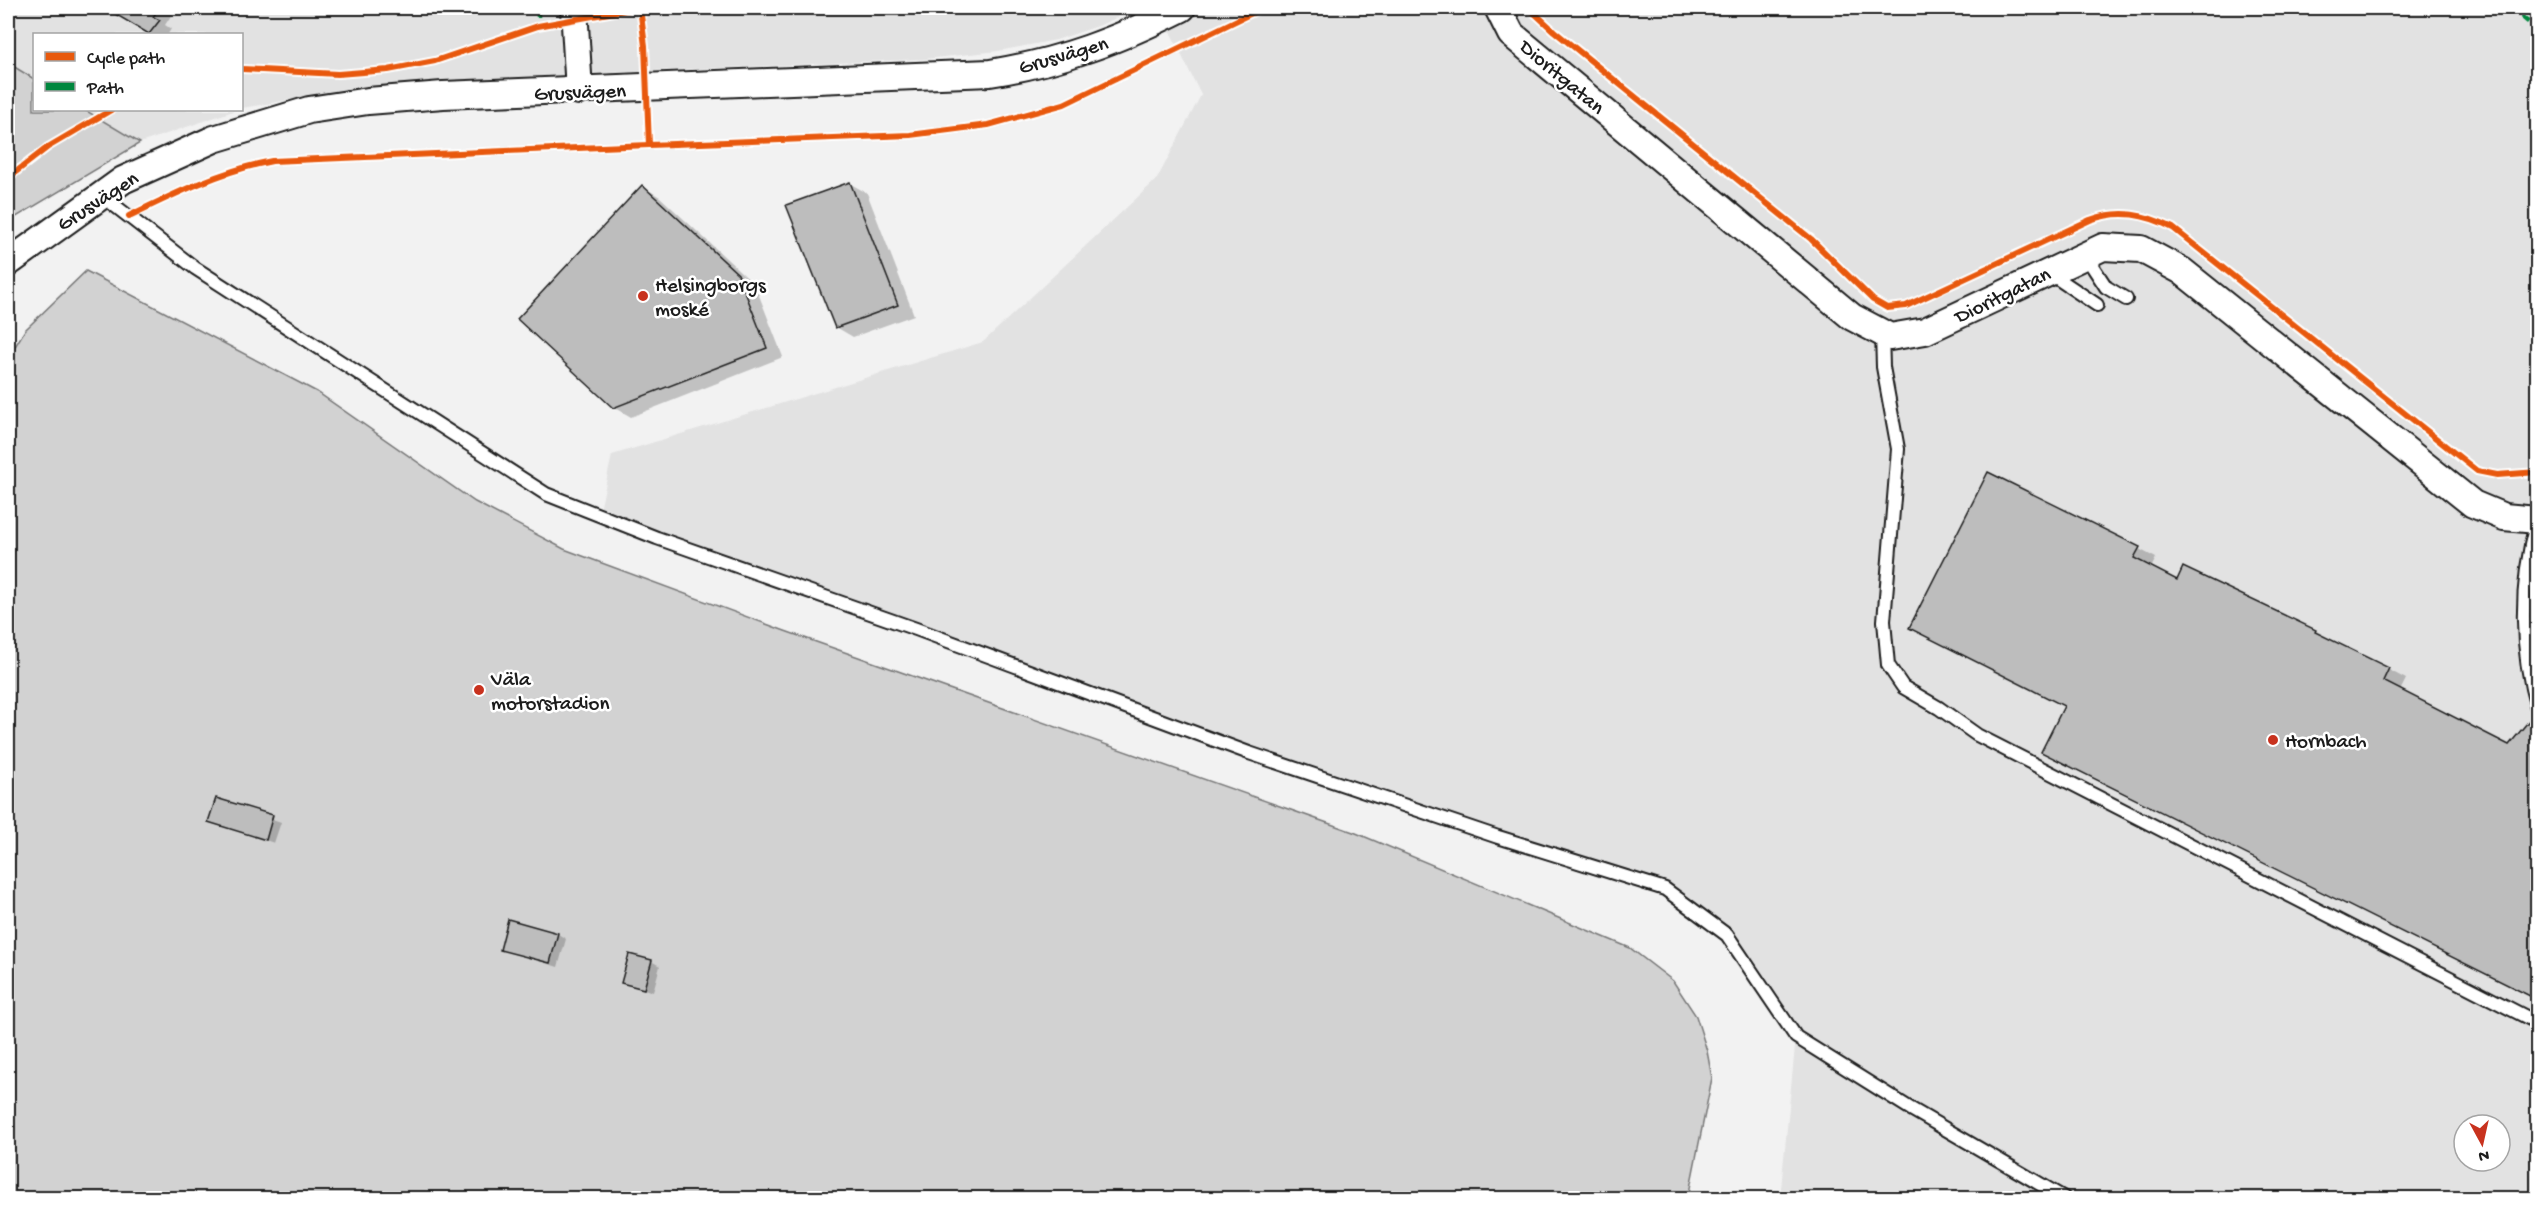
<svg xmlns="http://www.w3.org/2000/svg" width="2545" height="1206" font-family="'Gochi Hand',sans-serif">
<rect width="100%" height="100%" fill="#f2f2f2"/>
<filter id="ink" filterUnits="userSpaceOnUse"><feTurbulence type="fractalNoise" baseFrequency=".0167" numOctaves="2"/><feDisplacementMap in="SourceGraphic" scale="12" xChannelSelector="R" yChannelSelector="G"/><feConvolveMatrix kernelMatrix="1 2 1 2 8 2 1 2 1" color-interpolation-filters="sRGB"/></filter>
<g filter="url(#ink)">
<!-- built -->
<g fill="#e2e2e2" fill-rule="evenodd">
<path d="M8 8H1138L1098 26 1056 40 998 51 925 59 583 74 365 87 242 108V34H34V79L8 63Z"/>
<path d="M1182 8H2511L2538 30 2537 1198H1780L1796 1037 1727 935 1665 889 1498 837 599 515 612 455 983 342 1157 179 1201 95 1163 17ZM2464 1125H2500V1161H2464Z"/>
<path d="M85 110H236L140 143Z"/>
</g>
<!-- green -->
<g fill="#d2d2d2" stroke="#777" stroke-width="1.5">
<path d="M8 63 34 79V110H85L140 143 8 222Z"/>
<path d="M86 271 317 392 475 502 564 549 785 631 1356 833 1630 948 1673 981 1696 1016 1707 1051 1712 1078 1688 1198H8V358L25 330Z"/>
</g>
<!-- shadow -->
<g fill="#0003">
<path d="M108 8H176L165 25 171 29 168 34H152Z"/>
<path d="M849 183 867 193 914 315 853 337 836 327Z"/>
<path d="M643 187 660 197 755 285 783 357 631 417 614 407Z"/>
<path d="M1988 474 2139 549 2156 558 2151 568 2178 582 2184 569 2316 631 2406 679 2400 691 2538 1000 2043 752 2066 706Z"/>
<path d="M217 800 281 822 274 843 210 821Z"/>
<path d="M558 934 566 939 558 967 501 949Z"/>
<path d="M651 961 660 966 653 992 623 982Z"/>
</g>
<!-- building -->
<g fill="#bdbdbd" stroke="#1c1c1c" stroke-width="1.5">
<path d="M105 8H159L153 17 160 20 149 34Z"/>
<path d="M850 182 898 305 835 328 786 205Z"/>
<path d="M642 185 738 274 767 348 613 408 517 319Z"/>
<path d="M1988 472 2140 547 2134 558 2177 580 2183 567 2316 630 2315 632 2389 668 2383 681 2509 745 2532 717 2538 720V1000L2041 752 2064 706 1909 628Z"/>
<path d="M216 798 273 815 266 840 208 822Z"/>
<path d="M508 919 558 933 550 963 500 950Z"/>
<path d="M629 954 652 960 644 989 621 983Z"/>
</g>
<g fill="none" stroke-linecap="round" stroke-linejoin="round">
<defs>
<g id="service">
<path d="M101 195 195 268 546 494 657 538 916 629 1249 753 1498 837 1665 889 1727 935 1796 1037 1911 1109 2064 1198"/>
<path d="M2085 255 2106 287 2126 299"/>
<path d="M2048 272 2097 305"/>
<path d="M1882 333 1883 367 1898 449 1884 621 1888 665 1903 687 1939 708 1977 735 2538 1023"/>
<path d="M2537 520C2519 585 2519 647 2538 712"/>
</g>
<g id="minor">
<path d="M574 8 579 91"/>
<path d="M1498 8 1511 34 1852 317 1890 337 1925 331 2103 247 2141 249 2182 271 2473 504 2504 517 2537 520"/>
<path d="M8 263 123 180 214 139 309 110 368 101 443 95 990 73C1061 62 1118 40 1182 8"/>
</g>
</defs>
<!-- service casing -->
<use href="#service" stroke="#1c1c1c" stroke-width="16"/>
<!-- minor casing -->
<use href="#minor" stroke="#1c1c1c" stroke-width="30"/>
<!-- service -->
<use href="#service" stroke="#fff" stroke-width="12"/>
<!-- minor -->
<use href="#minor" stroke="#fff" stroke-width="26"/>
<!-- quiet -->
<g stroke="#00873e" stroke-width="4.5" stroke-dasharray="9 4.5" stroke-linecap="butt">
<path d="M538 8V26"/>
<path d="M2511 8 2538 30"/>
<path d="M8 161 15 172"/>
<path d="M2537 520 2538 519"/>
</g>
<defs>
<g id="cycleway">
<path d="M640 8 645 46 649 145 910 135 988 125 1064 104 1262 8"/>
<path d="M1529 8 1554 31 1811 239 1873 300 1887 308 1906 306 2090 220C2120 209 2145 214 2173 228L2477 471 2497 475 2538 472"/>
<path d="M242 69 338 74 388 70 435 61 538 26 636 8"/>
<path d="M8 178 48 147 111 110"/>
<path d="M129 216C176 193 221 171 272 161L649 145"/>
</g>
</defs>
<!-- cycleway casing -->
<use href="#cycleway" stroke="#fff" stroke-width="10"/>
<!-- cycleway -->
<use href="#cycleway" stroke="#e8590c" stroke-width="6"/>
</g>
</g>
<!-- markers -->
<g fill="#c8321e" stroke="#fff" stroke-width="2">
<circle cx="643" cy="296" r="6"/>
<circle cx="479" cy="690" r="6"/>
<circle cx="2273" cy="740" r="6"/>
</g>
<g text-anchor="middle" stroke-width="5" stroke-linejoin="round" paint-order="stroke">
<!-- street labels -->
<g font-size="21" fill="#1c1c1c" stroke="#fff">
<text transform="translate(1063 54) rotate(-16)" y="7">Grusvägen</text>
<text transform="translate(1563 76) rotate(40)" y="7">Dioritgatan</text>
<text transform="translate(580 91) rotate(-2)" y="7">Grusvägen</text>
<text transform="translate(97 200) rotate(-33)" y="7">Grusvägen</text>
<text transform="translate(2002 294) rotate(-26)" y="7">Dioritgatan</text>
</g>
<!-- poi labels -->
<g font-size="21" fill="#1c1c1c" stroke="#fff" text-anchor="start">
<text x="655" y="291">Helsingborgs<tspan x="655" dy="24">moské</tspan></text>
<text x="491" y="685">Väla<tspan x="491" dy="24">motorstadion</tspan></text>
<text x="2285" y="747">Hornbach</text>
</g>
</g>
<!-- margin -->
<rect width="2545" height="1206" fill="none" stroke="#fff" stroke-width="30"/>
<rect x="15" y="15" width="2515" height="1176" fill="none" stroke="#1c1c1c" stroke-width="2" filter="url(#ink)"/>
<!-- legend -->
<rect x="33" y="33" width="210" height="78" fill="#ffffff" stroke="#a4a4a4" stroke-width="1.5"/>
<rect x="45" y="52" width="30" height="9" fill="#e8590c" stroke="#a4a4a4" stroke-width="1.5"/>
<text x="87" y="63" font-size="18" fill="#1c1c1c">Cycle path</text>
<rect x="45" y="82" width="30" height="9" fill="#00873e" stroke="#a4a4a4" stroke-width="1.5"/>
<text x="87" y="93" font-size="18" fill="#1c1c1c">Path</text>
<!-- north arrow -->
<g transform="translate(2482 1143) rotate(172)"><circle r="28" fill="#ffffff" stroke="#a4a4a4" stroke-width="1.5"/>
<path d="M0-4.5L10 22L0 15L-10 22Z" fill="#c8321e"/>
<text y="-9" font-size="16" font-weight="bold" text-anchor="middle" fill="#1c1c1c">N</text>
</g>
</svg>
